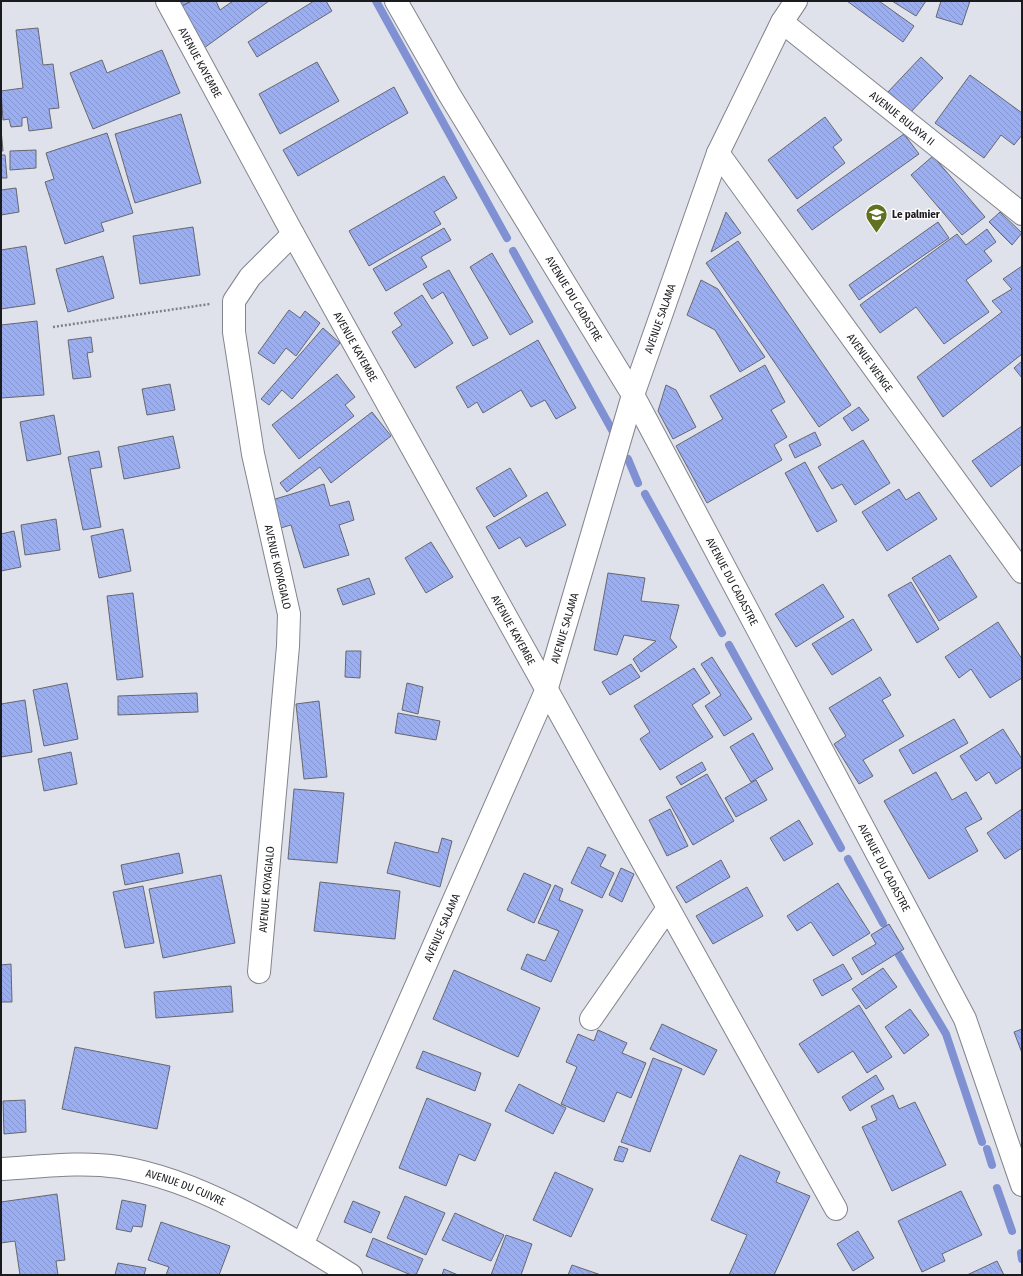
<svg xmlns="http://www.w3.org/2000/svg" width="1023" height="1276" font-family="'Fira Sans Condensed',sans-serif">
<defs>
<pattern id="building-back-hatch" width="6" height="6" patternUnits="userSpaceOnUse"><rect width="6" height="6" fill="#9baef1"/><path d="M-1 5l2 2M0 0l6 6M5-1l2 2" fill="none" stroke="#8595ce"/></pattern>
</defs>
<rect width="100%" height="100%" fill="#dfe2eb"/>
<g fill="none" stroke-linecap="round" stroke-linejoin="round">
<!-- stream -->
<g stroke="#7f91d2" stroke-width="8">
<path d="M376 1 507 238"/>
<path d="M513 251 612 430"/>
<path d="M628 459 638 483"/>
<path d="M645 494 722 633"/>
<path d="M729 645 841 848"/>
<path d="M848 859 883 923"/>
<path d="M899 955 946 1034 982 1142"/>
<path d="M987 1149 992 1165"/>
<path d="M997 1188 1012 1231"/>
<path d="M1021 1253 1022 1259"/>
</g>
</g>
<!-- building -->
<g fill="url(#building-back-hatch)" stroke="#666870">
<path d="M180 1H191L182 6Z"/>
<path d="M192 1H216L220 10 233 1H269L204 48 182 6Z"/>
<path d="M314 1H326L332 11 257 57 248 42Z"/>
<path d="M847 1H879L914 26 903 42Z"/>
<path d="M892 1H926L916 16Z"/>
<path d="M941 1H970L962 25 936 17Z"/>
<path d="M38 28 43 65 53 64 59 108 49 109 52 128 29 131 27 117 22 118V126L11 127 9 119 3 120 1 91 23 88 16 30Z"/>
<path d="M162 50 180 93 93 129 70 73 102 60 107 73Z"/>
<path d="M921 57 943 78 909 114 887 93Z"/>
<path d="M317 62 339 101 280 134 259 94Z"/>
<path d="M970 75 1022 113V135L1014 145 1001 135 984 158 935 123Z"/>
<path d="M394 87 408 113 298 176 283 150Z"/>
<path d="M181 114 201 183 135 203 115 134Z"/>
<path d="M825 117 842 140 833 147 845 163 797 199 768 160Z"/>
<path d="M1 129 3 151H1Z"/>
<path d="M107 133 133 213 101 223 104 231 65 244 45 182 54 179 46 153Z"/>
<path d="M904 134 919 154 812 230 797 210Z"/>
<path d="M36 150V168L10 170V151Z"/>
<path d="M1 155H5L7 178H1Z"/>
<path d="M933 156 985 217 962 235 911 175Z"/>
<path d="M444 176 457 198 434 212 441 224 369 266 349 231Z"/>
<path d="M16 188 19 212 1 215V190Z"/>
<path d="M726 212 741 233 711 252Z"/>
<path d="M1000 212 1022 233 1012 245 989 222Z"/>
<path d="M938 222 949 238 859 300 849 285Z"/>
<path d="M193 227 200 275 140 284 133 236Z"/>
<path d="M444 228 451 240 421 257 427 267 386 291 373 269Z"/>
<path d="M987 229 996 242 984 251 992 261 966 280 989 312 944 344 916 307 880 333 860 305 957 234 966 245Z"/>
<path d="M738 241 851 405 819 427 706 263Z"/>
<path d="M26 246 35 304 1 309V250Z"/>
<path d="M492 253 533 322 510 335 470 267Z"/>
<path d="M103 256 114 298 68 312 56 269Z"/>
<path d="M1022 266V354L943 417 917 377 1002 312 992 301 1012 289 1003 279Z"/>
<path d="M449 270 488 338 473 346 443 292 432 299 423 284Z"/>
<path d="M701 280 718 289 765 357 740 372 715 330 687 315Z"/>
<path d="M422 295 453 343 415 368 392 332 402 325 394 313Z"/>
<path d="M289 310 300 318 305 311 320 323 296 356 286 348 274 364 258 353Z"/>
<path d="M37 321 44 395 1 398V325Z"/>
<path d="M323 328 340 343 292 399 282 390 269 405 261 399Z"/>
<path d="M91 337 93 352 87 353 91 377 73 379 68 340Z"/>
<path d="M538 340 576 408 556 419 545 400 531 407 521 390 483 413 477 402 468 408 456 387Z"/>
<path d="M1022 361V378L1014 368Z"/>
<path d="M765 365 785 402 771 410 787 437 774 445 782 460 707 503 676 446 723 419 710 396Z"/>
<path d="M337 374 355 397 345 405 354 416 299 459 272 425Z"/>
<path d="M170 384 175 410 147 415 142 389Z"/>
<path d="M666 385 676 390 696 427 673 439 658 411Z"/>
<path d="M859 407 869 420 852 431 843 418Z"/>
<path d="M372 412 391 436 331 483 320 467 287 492 280 483Z"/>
<path d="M54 415 61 454 27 461 20 422Z"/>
<path d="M1022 426V464L991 487 972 461Z"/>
<path d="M815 432 821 445 795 458 789 445Z"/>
<path d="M173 436 180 468 124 479 118 447Z"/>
<path d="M863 440 890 483 855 505 842 484 832 489 818 467Z"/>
<path d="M99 451 102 467 90 469 101 527 83 530 68 457Z"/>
<path d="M805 462 837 521 817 532 785 473Z"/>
<path d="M510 468 527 496 494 517 476 488Z"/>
<path d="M324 484 330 506 349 501 354 520 339 525 349 555 304 568 291 525 277 529 269 501Z"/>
<path d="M899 489 906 500 919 492 937 519 887 551 862 512Z"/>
<path d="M547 492 566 525 526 547 520 537 499 549 486 527Z"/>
<path d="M56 519 60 550 25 555 21 525Z"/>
<path d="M123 529 131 571 99 578 91 536Z"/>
<path d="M14 531 21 567 1 571V534Z"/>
<path d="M431 542 453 577 426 593 405 558Z"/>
<path d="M950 555 977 597 939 621 912 578Z"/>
<path d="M608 573 645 578 641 601 679 605 670 638 677 647 641 672 633 659 656 641 624 635 617 655 594 650Z"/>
<path d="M369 578 375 594 343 605 337 589Z"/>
<path d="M911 582 939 629 917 643 888 595Z"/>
<path d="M823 584 844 617 796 647 775 614Z"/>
<path d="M133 593 143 677 117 680 107 596Z"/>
<path d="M853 619 872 650 832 675 812 644Z"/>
<path d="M998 622 1022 659V678L990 698 971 669 959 678 945 657Z"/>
<path d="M346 651H361L360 678 345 677Z"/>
<path d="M712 657 752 719 724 736 705 706 721 695 701 664Z"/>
<path d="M631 664 640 677 610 695 602 682Z"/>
<path d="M694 668 710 693 692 705 713 737 660 770 640 739 650 732 634 706Z"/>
<path d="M880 677 891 695 882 700 904 736 863 760 873 776 859 784 834 744 846 736 829 708Z"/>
<path d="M67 683 78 739 44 746 33 690Z"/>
<path d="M407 683 423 687 418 714 402 710Z"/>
<path d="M197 693 198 712 118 715V696Z"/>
<path d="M25 700 32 752 1 757V704Z"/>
<path d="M319 701 327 777 304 779 296 704Z"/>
<path d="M398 713 440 721 436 740 395 733Z"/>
<path d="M954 719 968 743 913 774 899 750Z"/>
<path d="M1003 729 1022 759V767L996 784 989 772 976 781 960 756Z"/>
<path d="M753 733 773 769 751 782 730 747Z"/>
<path d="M71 752 77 784 44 791 38 759Z"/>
<path d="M702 762 706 770 681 785 676 777Z"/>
<path d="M936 772 952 800 966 792 982 819 965 828 978 851 929 879 884 801Z"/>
<path d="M707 774 734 821 693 845 666 797Z"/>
<path d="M756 780 767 800 736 817 725 798Z"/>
<path d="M294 789 344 793 337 863 288 859Z"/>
<path d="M670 809 688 846 667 856 649 820Z"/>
<path d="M1022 809V848L1005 859 987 833Z"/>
<path d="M799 820 813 844 784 861 770 838Z"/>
<path d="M442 838 452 841 440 887 387 873 395 842 438 853Z"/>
<path d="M588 847 606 855 600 866 614 873 602 898 571 883Z"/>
<path d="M179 853 183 873 125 885 121 865Z"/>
<path d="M721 860 730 877 686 903 676 887Z"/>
<path d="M621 868 634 874 622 902 609 895Z"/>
<path d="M524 873 551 885 534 923 507 910Z"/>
<path d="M221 875 235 943 163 958 149 889Z"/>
<path d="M320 882 400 891 395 939 314 931Z"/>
<path d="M838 883 870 933 833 956 811 922 797 931 787 916Z"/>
<path d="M555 885 563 889 559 900 583 910 551 982 521 969 527 954 545 961 559 931 538 923Z"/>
<path d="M143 886 154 943 125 948 113 892Z"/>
<path d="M747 887 763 916 713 944 696 916Z"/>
<path d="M889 924 904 949 862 975 852 958 876 944 871 935Z"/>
<path d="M11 964 12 1002H1V965Z"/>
<path d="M843 964 852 979 822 996 813 980Z"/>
<path d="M883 968 897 987 866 1009 852 989Z"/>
<path d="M454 970 540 1008 518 1057 433 1019Z"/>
<path d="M231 986 233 1012 156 1018 154 992Z"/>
<path d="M859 1005 892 1057 867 1073 853 1051 818 1073 799 1044Z"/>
<path d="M910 1009 929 1035 904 1054 885 1027Z"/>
<path d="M662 1024 717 1050 704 1075 650 1049Z"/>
<path d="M1022 1029V1053L1014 1032Z"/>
<path d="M598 1030 627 1043 622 1053 646 1063 631 1098 617 1092 604 1122 561 1104 577 1067 566 1062 578 1034 594 1041Z"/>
<path d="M75 1047 170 1066 157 1129 62 1109Z"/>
<path d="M423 1051 481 1073 475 1091 416 1068Z"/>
<path d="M653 1058 682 1069 650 1152 621 1142Z"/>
<path d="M876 1075 884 1089 850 1111 842 1097Z"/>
<path d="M519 1084 566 1108 553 1134 505 1111Z"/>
<path d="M893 1095 899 1109 915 1102 946 1165 892 1191 862 1127 877 1120 871 1106Z"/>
<path d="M427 1098 491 1124 475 1161 459 1154 446 1186 399 1168Z"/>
<path d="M25 1100 26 1132 4 1134 3 1101Z"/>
<path d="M619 1146 628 1149 623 1162 614 1160Z"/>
<path d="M740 1155 780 1172 776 1182 810 1196 774 1275H729L747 1235 711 1220Z"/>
<path d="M555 1172 593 1189 571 1237 533 1220Z"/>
<path d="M961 1191 982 1235 942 1254 945 1261 922 1272 898 1221Z"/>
<path d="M57 1194 65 1260 56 1261 58 1275H20L15 1241 1 1243V1202Z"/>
<path d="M405 1196 445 1213 426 1255 387 1238Z"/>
<path d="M122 1200 146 1205 142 1227 133 1226 131 1232 116 1229Z"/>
<path d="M353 1201 380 1212 371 1233 344 1222Z"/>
<path d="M455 1213 504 1235 491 1261 442 1240Z"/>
<path d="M161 1222 230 1246 219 1275H166L169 1267 148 1260Z"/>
<path d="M858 1231 874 1258 853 1271 837 1244Z"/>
<path d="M506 1235 532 1244 521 1275H491Z"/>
<path d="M373 1238 423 1259 416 1275H411L366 1256Z"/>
<path d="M997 1261 1004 1275H967Z"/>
<path d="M118 1263 146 1268 144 1275H115Z"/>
<path d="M572 1265 601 1275H568Z"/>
<path d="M444 1269 458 1275H442Z"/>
</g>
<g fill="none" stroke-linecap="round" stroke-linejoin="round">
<defs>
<g id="street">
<path id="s1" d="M167 1 293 234 836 1209"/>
<path id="s2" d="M396 1 449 94 633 395 965 1019 1022 1185"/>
<path id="s3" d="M782 22 1022 214"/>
<path id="s4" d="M718 153 1022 572"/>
<path id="s5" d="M259 972 288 646 289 614 253 454 234 332V301L250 277 293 234"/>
<path d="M591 1019 668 908"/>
<path id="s6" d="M1 1169C40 1167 80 1161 119 1167 201 1180 282 1232 351 1275"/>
<path id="s7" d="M302 1245 546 691 633 395 718 153 782 22 796 1"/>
</g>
</defs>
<!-- street casing -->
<use href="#street" stroke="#82848c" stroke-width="24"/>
<!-- path -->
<path stroke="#7e8086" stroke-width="2.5" stroke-dasharray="2 2" stroke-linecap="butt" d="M53 327 210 304"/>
<!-- street -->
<use href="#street" stroke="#fff" stroke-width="22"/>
</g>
<!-- icons -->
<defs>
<symbol id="school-pin" viewBox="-11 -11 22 30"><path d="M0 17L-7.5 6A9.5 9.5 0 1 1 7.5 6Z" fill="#5e7220" stroke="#fff"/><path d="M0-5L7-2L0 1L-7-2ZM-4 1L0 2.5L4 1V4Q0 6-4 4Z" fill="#fff"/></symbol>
</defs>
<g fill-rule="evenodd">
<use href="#school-pin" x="864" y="202" width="25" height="34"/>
</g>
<g text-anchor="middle" stroke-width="3" stroke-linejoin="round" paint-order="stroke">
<!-- street labels -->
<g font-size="11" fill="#1a1b1e" stroke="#fff">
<text dy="4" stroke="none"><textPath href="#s1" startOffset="70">AVENUE KAYEMBE</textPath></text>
<text dy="4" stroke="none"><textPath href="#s3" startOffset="154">AVENUE BULAYA II</textPath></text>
<text dy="4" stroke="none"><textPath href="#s2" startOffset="347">AVENUE DU CADASTRE</textPath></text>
<text dy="4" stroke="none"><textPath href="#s7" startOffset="995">AVENUE SALAMA</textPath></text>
<text dy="4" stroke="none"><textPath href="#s1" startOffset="394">AVENUE KAYEMBE</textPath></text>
<text dy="4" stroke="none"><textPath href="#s4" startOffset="259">AVENUE WENGE</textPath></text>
<text transform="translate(278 567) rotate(77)" y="4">AVENUE KOYAGIALO</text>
<text dy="4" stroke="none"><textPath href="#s2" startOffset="671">AVENUE DU CADASTRE</textPath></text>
<text dy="4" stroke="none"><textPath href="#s7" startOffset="671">AVENUE SALAMA</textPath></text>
<text dy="4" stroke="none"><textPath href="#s1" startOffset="718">AVENUE KAYEMBE</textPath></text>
<text dy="4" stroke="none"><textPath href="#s2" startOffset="995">AVENUE DU CADASTRE</textPath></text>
<text dy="4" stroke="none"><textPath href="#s5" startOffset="83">AVENUE KOYAGIALO</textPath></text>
<text dy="4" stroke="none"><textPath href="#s7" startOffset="347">AVENUE SALAMA</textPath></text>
<text dy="4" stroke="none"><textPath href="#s6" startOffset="188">AVENUE DU CUIVRE</textPath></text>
</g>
<!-- poi labels -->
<g font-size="11" font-weight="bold" fill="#1a1b1e" stroke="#fff" text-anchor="start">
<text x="892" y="218">Le palmier</text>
</g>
</g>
<!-- border -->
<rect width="1023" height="1276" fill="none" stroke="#1a1b1e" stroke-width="4"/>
</svg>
